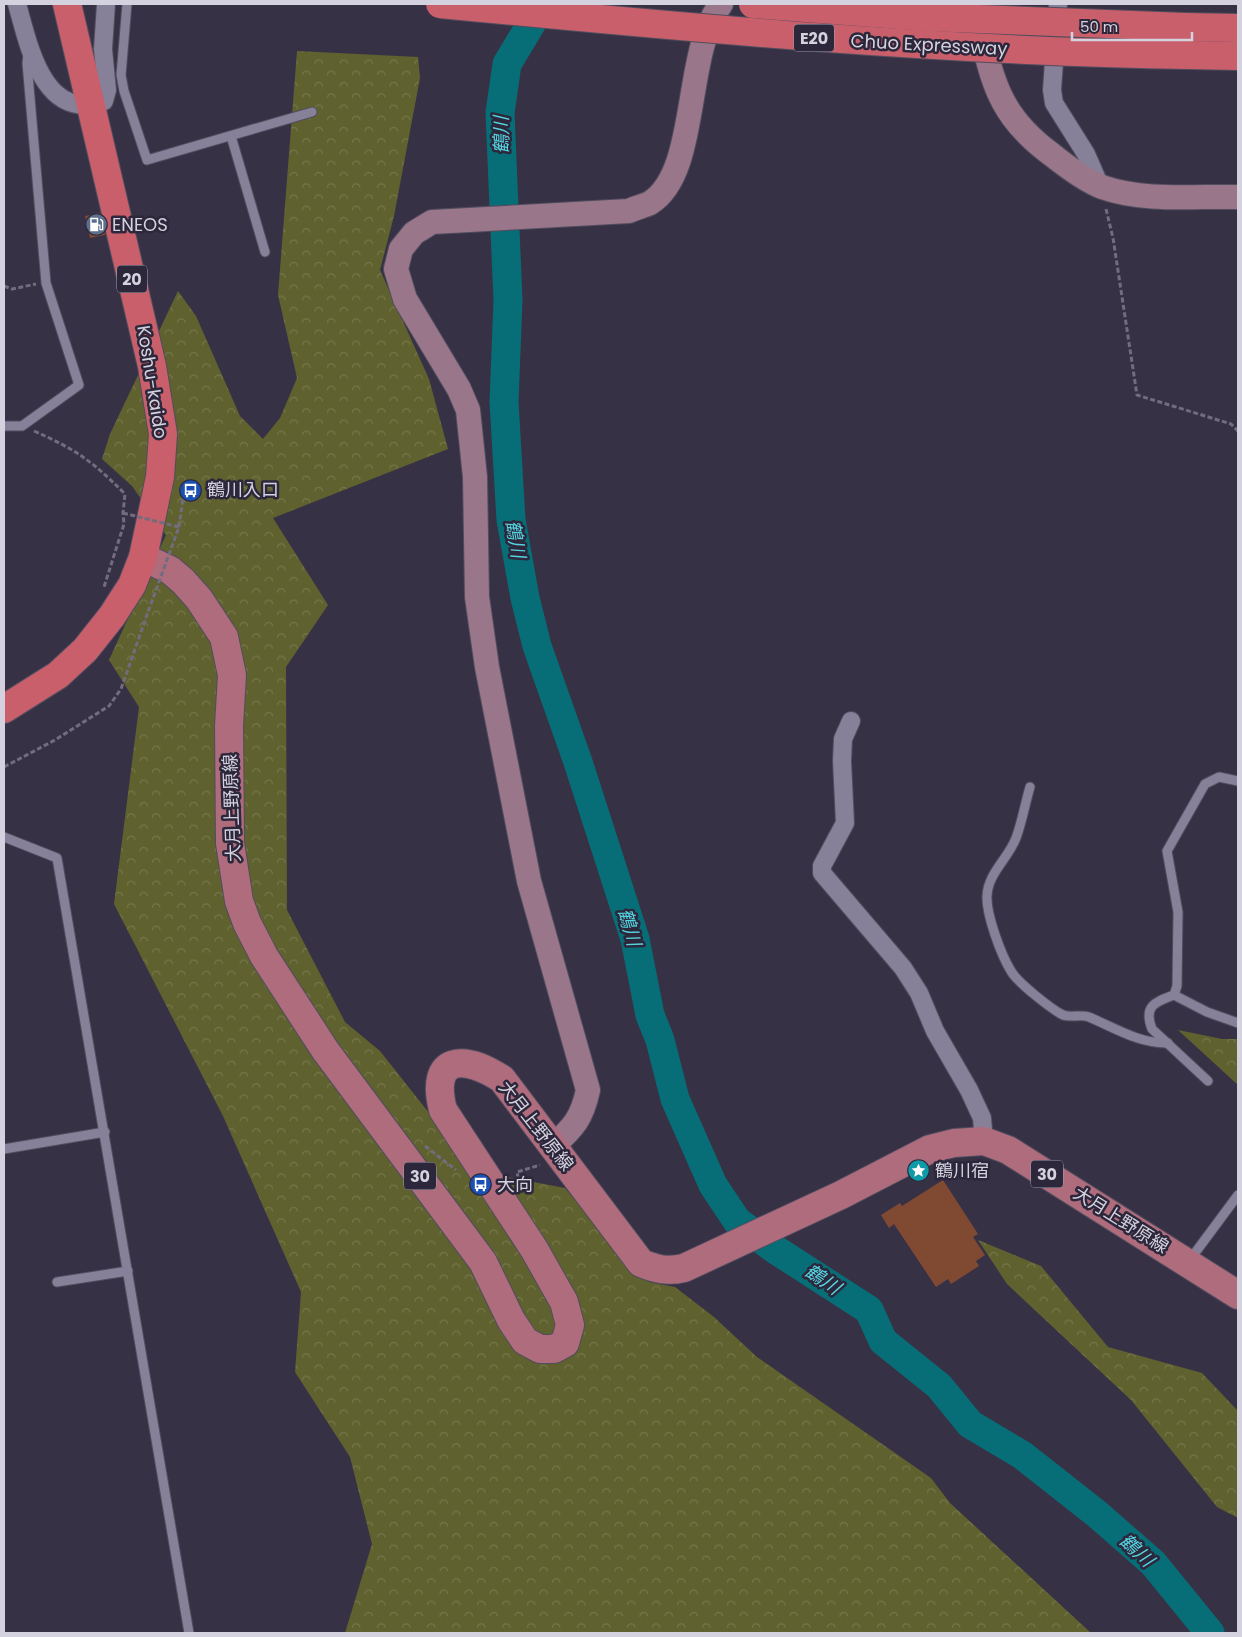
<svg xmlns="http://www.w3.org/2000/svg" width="1242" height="1637" font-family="Poppins,'Noto Sans JP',sans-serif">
<defs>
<pattern id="forest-crowns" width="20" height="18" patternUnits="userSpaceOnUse" patternTransform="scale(1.25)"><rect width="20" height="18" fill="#5f612e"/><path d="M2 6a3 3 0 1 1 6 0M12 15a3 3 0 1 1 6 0" fill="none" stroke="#75774c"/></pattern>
</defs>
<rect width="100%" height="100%" fill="#373146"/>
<!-- forest -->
<g fill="url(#forest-crowns)">
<path d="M297 51 418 57 420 78 394 216 380 270 429 379 448 449 273 518 328 605 286 667 287 910 345 1022 380 1051 475 1171 565 1188 634 1270 649 1282 675 1287 714 1317 757 1357 931 1478 950 1503 1091 1633H345L372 1544 350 1457 295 1372 301 1292 223 1116 114 904 139 707 109 660 166 535 132 486 102 459 110 434 178 291 196 316 240 416 263 439 280 418 297 378 278 295Z"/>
<path d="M1178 1030 1222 1039H1238V1085Z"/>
<path d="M978 1240 1041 1266 1108 1347 1202 1373 1238 1411V1518L1217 1507 1131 1400 1007 1284Z"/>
</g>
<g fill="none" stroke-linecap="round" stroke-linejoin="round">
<!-- river -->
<path stroke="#076e77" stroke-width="29" d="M543 4 507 64 500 113 508 300 504 402 511 520 525 598 537 646 578 762 635 939 650 1015 660 1040 675 1099 713 1185 737 1221 776 1250 869 1310 883 1341 939 1386 970 1424 1022 1455 1097 1514 1153 1563 1210 1633"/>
</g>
<!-- building -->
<g fill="#804932">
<path d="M100 213 105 235 90 238 85 216Z"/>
<path d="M943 1180 978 1234 973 1237 985 1255 976 1261 979 1266 951 1284 948 1279 936 1287 894 1224 889 1228 881 1215 900 1203 902 1206Z"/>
</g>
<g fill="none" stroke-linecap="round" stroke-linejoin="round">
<defs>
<g id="lane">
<path d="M127 4 121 75 124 91 147 160 312 112"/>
<path d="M231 136 265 252"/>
<path d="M4 426H22L79 385 46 283 27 63 28 54"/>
<path d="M1030 787C1025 804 1022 822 1016 838 1008 859 988 873 987 896 986 914 1001 955 1011 971 1017 982 1051 1009 1063 1015 1071 1018 1081 1014 1089 1017 1115 1028 1140 1044 1168 1043"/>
<path d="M4 837 57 858 189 1633"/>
<path d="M1174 995 1207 1012 1238 1023"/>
<path d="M1208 1081 1152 1029C1143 1006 1155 1002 1174 995L1177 986 1178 912 1167 851 1205 784 1219 777 1238 781"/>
<path d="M4 1149 105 1132"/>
<path d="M1189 1261 1238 1195"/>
<path d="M57 1282 128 1271"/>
</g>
<g id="street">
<path d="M17 4C29 46 43 122 104 101L107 90 103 49 106 4"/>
<path d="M1058 4 1052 90 1054 103 1086 154 1100 186"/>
<path d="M851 721 843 739 842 761 845 823 822 866V873L903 968 919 993 935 1031 969 1090 982 1118 984 1141"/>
</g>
<g id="secondary">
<path d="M971 4C984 35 987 71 1003 101 1014 122 1032 140 1051 154 1066 166 1084 180 1102 187 1144 202 1194 196 1238 197"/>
<path d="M553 1146C574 1127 582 1118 588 1090L529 881 487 667 477 597 475 477 468 410 459 389 405 299 396 269 401 249 414 233 432 222 629 211C635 208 644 206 650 203 700 172 683 53 721 4"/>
</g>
<path id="primary" d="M143 557 170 570 183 581 199 599 224 637 232 675 229 726 230 843 239 901 247 923 264 956 325 1050 483 1262 511 1320 525 1341 540 1349H554L565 1343 570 1325 564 1302 534 1249 443 1110C429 1055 464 1054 502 1079L641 1263C656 1269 667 1272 684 1268L841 1195 930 1149 954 1143 984 1141 1008 1150 1238 1295"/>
<g id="highway">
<path d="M1185 27 1238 28"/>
<path d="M1189 55 1238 56"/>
<path d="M4 709 58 675 85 650 112 616 132 585 143 557 160 477 163 434 152 366 67 4"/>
</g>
</defs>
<!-- lane casing -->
<use href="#lane" stroke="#514d5e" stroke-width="11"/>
<!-- street casing -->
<use href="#street" stroke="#514d5e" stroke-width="20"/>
<!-- secondary casing -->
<use href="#secondary" stroke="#514d5e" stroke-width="26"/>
<!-- primary casing -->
<use href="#primary" stroke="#514d5e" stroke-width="30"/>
<!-- highway casing -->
<use href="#highway" stroke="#514d5e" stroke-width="30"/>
<!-- path -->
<g stroke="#716c7e" stroke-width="3" stroke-dasharray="5 2.5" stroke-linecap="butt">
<path d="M1106 209 1113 238 1137 395 1231 424 1238 431"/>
<path d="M4 286 12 289 36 284"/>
<path d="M34 431C77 450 92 461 125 494L123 513 124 524 104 587"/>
<path d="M179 527 184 491"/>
<path d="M4 767 55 740 109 706 121 689 148 612"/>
<path d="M425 1146 456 1170"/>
<path d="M517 1185 519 1183 517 1172 540 1165"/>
</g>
<!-- lane -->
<use href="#lane" stroke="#868098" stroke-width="9"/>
<!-- street -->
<use href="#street" stroke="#868098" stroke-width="18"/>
<!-- secondary -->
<use href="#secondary" stroke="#9a768a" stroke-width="24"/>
<!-- primary -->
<use href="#primary" stroke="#ae6c7d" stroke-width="28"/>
<!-- highway -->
<use href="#highway" stroke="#c85f6b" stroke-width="28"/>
<defs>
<g id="highway-bridge">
<path d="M440 4C690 28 938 51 1189 55"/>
<path d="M753 4 927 17 1185 27"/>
</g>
</defs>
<!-- highway-bridge casing -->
<use href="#highway-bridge" stroke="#514d5e" stroke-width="30" stroke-linecap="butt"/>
<!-- path-bridge -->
<path stroke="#716c7e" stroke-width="3" stroke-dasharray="5 2.5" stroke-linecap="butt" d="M123 513 179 527 148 612"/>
<!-- highway-bridge -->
<use href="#highway-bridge" stroke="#c85f6b" stroke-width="28"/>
</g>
<!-- icons -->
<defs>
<symbol id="fuel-disc" viewBox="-11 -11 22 22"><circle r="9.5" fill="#5c6f8a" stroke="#2d273b"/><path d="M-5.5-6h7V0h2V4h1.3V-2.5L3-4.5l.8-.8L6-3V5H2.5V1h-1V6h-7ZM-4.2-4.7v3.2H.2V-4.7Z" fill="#fff"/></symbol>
<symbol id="bus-disc" viewBox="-11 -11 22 22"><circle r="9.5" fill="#1a4fb4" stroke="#2d273b"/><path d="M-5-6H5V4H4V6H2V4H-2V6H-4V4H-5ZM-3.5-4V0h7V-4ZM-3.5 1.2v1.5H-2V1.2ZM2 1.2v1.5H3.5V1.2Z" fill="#fff"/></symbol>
<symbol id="sight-disc" viewBox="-11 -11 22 22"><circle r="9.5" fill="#0f9aa8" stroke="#2d273b"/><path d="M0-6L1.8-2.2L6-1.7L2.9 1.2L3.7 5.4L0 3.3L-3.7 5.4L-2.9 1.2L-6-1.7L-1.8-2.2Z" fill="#fff"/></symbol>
</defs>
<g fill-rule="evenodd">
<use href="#fuel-disc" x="84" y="212" width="25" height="25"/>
<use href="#bus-disc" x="178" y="478" width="25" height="25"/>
<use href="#sight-disc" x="906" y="1158" width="25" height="25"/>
<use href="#bus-disc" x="468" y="1172" width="25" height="25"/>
</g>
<g text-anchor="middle" stroke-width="5" stroke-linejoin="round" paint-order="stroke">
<!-- shield labels -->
<g fill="#2d273b" stroke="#a39fae" stroke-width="1">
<rect x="794" y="24.5" width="40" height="27" rx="4"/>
<rect x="117" y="265.5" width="30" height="27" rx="4"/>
<rect x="1031" y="1160.5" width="32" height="27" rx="4"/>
<rect x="404" y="1162.5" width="32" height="27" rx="4"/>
</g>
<g font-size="16" font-weight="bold" fill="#d5d2df">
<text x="814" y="44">E20</text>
<text x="132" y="285">20</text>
<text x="1047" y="1180">30</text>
<text x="420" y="1182">30</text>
</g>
<!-- street labels -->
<g font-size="18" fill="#d5d2df" stroke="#2d273b">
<text transform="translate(929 45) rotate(3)" y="6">Chuo Expressway</text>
<text transform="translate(152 382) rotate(81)" y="6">Koshu-kaido</text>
<text transform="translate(232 808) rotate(-92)" y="6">大月上野原線</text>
<text transform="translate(536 1126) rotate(52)" y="6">大月上野原線</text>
<text transform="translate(1121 1220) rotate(32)" y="6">大月上野原線</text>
</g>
<!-- poi labels -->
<g font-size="18" fill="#d5d2df" stroke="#2d273b" text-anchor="start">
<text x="112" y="231">ENEOS</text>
<text x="207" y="496">鶴川入口</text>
<text x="935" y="1177">鶴川宿</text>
<text x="497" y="1191">大向</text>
</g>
<!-- water labels -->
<g font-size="19" font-style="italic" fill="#54d4e1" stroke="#2d273b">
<text transform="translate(501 135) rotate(-91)" y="7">鶴川</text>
<text transform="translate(516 539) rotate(80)" y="7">鶴川</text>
<text transform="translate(630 927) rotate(74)" y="7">鶴川</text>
<text transform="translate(823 1279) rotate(34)" y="7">鶴川</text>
<text transform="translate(1137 1550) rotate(43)" y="7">鶴川</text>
</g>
</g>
<!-- border -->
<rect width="1242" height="1637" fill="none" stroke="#d5d2df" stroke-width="10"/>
<!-- scale -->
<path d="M1072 32v8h120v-8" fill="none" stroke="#d5d2df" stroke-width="2.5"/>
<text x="1080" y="32" font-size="15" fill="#d5d2df" stroke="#2d273b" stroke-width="4" paint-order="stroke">50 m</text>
</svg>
